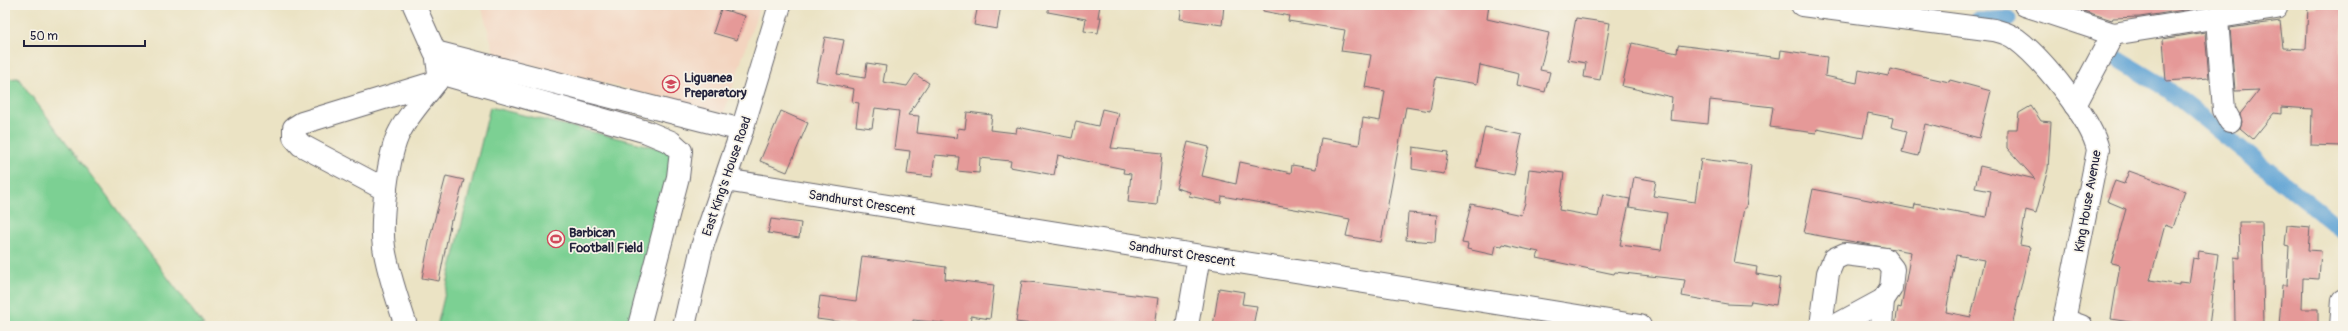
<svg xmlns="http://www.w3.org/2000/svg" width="2348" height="331" font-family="Pangolin,sans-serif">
<rect width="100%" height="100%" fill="#f7f3e8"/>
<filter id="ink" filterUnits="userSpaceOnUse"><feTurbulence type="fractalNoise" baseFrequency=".025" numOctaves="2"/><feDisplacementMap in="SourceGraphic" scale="8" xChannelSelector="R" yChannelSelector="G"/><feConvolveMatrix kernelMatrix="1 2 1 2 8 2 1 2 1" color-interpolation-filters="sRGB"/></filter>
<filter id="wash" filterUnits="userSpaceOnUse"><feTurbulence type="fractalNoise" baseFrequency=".012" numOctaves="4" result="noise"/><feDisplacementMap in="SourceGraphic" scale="16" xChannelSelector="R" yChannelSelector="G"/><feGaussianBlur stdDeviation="0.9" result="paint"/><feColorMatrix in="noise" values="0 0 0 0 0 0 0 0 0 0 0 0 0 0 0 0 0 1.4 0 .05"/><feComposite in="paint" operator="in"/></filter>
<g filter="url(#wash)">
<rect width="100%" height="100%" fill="#ebe3c4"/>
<!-- built -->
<path fill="#f3d4bf" d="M481 5H760L724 113 495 56Z"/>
<!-- green -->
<g fill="#7cd093" stroke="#4f7967">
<path d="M18 78 204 326H5V79Z"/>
<path d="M490 107 675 152 632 326H437Z"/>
</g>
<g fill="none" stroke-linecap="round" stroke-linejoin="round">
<!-- canal -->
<g stroke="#5fa3d4" stroke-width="17">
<path d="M1977 21 2008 19"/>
<path d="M2116 58 2167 89 2343 231"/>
</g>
</g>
<g id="blocks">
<!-- building -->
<g fill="#e59998" fill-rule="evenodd">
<path d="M978 5H1001L997 29 974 25Z"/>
<path d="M1048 5H1100L1098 17H1101L1098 33 1084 31 1086 19 1048 12Z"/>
<path d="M1182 5H1224L1222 25 1180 19Z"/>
<path d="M1263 5H1489L1487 19 1549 33 1540 70 1550 72 1545 92 1517 85 1519 74 1480 65 1477 84 1436 77 1430 111 1406 107 1381 242 1346 236 1350 219 1222 196 1221 203 1189 196 1190 192 1176 188 1188 142 1209 147 1202 176 1236 184 1240 162 1291 173 1292 165 1316 169 1321 138 1359 145 1363 118 1380 121 1385 91 1365 87 1371 55 1341 51 1345 30 1288 21 1289 16 1263 11Z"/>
<path d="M2065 5H2215L2140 17 2113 18 2112 20Z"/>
<path d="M2316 5H2343L2341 146 2311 145 2312 109 2281 107V114L2274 113 2253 139 2240 128 2242 122 2240 114 2259 90 2235 91 2230 28 2280 21 2283 48 2306 49 2308 7H2316Z"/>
<path d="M721 9 745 16 737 40 713 33Z"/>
<path d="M1576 18 1610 23 1600 80 1584 77 1586 63 1568 60Z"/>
<path d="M2205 32 2209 78 2166 81 2163 39Z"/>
<path d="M825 37 844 40 837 74 865 78 867 63 886 66 883 82 907 86 915 74 929 83 908 115 919 116 917 133 957 138 958 128 965 129 967 112 992 115 990 130 1016 133 1017 127 1072 138 1076 121 1098 126 1102 109 1119 113 1111 148 1162 153 1157 205 1128 202 1131 174 1123 173 1124 169 1058 155 1054 175 1010 167 1011 161 980 158 979 173 957 171 959 157 935 155 932 177 907 174 910 151 894 149 899 111 875 108 872 128 856 126 859 103 852 102 854 89 816 81Z"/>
<path d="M1632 43 1677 53 1678 45 1780 58 1781 50 1827 57 1825 76 1857 83 1859 70 1888 76 1890 69 1949 82 1950 80 1991 91 1979 138 1925 124 1918 156 1902 152 1907 131 1891 127 1893 118 1868 113 1863 138 1817 129 1816 133 1770 127 1773 107 1710 100 1708 124 1670 120 1672 97 1622 86Z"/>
<path d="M2031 106 2041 121 2051 122 2048 169 2036 213 2026 210 2020 245 2030 247 2012 326H1895L1898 307 1901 308 1911 252 1804 233 1813 189 1914 209 1915 204 1986 217 1991 191 1975 188 1980 166 2035 179 2007 148V129H2017L2019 113ZM1956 255 1984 260 1971 317 1946 312Z"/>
<path d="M781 111 808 123 787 172 760 161Z"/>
<path d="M1485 127 1522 135 1514 175 1476 167Z"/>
<path d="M1413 147 1448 152 1444 174 1412 169Z"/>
<path d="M1701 159 1751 165 1746 208H1744L1734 263 1757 267 1756 274 1780 278 1776 305 1751 301 1750 305 1727 304 1682 296 1685 280 1615 272 1614 274 1537 258 1539 252 1503 244 1502 246 1496 245 1494 255 1467 249 1468 244 1462 243 1471 204 1521 215 1525 203 1529 169 1564 173 1559 210 1598 217 1603 194 1630 199 1620 245 1661 250 1667 213 1629 207 1634 177 1656 181 1653 196 1695 202Z"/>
<path d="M2129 171 2185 191 2173 228 2165 225 2150 280 2179 285V282L2189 283 2193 258 2198 259 2199 251 2218 254 2209 326 2164 323V326H2154L2111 319 2120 265 2111 263 2126 209 2107 201 2115 181 2124 184Z"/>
<path d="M446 176 464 180 453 220H451L439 281 422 278 430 237Z"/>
<path d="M1408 213 1437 215 1435 242 1406 240Z"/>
<path d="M771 219 801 223 799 238 768 233Z"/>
<path d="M2239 222H2262L2264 325H2235L2234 257 2240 258Z"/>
<path d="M2287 225 2310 227 2308 250 2321 251 2319 279 2303 278 2302 309H2318V326H2279L2282 285H2287L2289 246 2285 245Z"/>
<path d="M862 256 946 267 945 279 994 285 990 319 971 316 970 326 913 320V326H854V324L817 319 820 296 856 301Z"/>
<path d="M1022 281 1158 298 1154 326H1046L1016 322Z"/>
<path d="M1219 288 1244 292 1242 304 1257 306 1253 326H1213Z"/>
</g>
</g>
</g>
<g filter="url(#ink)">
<use href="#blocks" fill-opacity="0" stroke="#68666b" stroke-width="1"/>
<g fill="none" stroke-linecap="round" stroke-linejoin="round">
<defs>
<g id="minor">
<path d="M414 5 435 52 742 130"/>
<path d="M1802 5 1994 30C2001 32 2010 34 2016 39 2042 58 2092 120 2098 150L2063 326"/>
<path d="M2025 5 2113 34 2276 8"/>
<path d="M2217 19 2224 110 2230 121"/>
<path d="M439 73 647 132 671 142 681 151 678 177 639 326"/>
<path d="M2075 105 2113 34"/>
<path d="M725 180 1640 326"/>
<path d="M386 190 301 145 294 137V128L302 123 436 82"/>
<path d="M2064 320 2081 326"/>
<path d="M406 326C398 300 388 274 384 247 380 222 388 152 400 131 409 114 424 98 436 82L439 73 437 59"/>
<path d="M1187 326 1199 256"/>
<path d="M1821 326 1828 273 1834 259 1845 254 1885 259 1893 269 1891 288 1883 300 1835 326"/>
<path d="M1881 326 1883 300"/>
<path d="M2341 326 2343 300"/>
</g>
<path id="major" d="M684 326 702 247 742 130 780 5"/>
</defs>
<!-- minor casing -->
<use href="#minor" stroke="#68666b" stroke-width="24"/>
<!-- major casing -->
<use href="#major" stroke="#68666b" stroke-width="24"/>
<!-- minor -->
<use href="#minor" stroke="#fff" stroke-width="22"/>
<!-- major -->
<use href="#major" stroke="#fff" stroke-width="22"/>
</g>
</g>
<!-- icons -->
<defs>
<symbol id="school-ring" viewBox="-11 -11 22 22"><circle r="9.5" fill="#f7f3e8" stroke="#d1495b" stroke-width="1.5"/><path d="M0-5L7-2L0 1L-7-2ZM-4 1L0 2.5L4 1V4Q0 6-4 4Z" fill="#d1495b"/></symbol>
<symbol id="stadium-ring" viewBox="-11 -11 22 22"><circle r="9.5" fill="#f7f3e8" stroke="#d1495b" stroke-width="1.5"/><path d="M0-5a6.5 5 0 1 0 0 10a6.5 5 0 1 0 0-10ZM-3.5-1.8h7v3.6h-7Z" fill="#d1495b"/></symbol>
</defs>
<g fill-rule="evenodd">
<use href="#school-ring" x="661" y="74" width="20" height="20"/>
<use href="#stadium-ring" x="546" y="229" width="20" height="20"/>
</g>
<g text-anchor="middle" stroke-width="3.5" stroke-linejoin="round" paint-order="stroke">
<!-- poi labels -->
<g font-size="13" font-weight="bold" fill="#22223b" stroke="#f7f3e8" text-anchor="start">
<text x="684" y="82">Liguanea<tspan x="684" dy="15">Preparatory</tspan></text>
<text x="569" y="237">Barbican<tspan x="569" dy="15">Football Field</tspan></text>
</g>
<!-- street labels -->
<g font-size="13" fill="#22223b" stroke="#f7f3e8">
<text transform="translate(726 176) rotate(-71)" y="5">East King's House Road</text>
<text transform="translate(2087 201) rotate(-80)" y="5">King House Avenue</text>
<text transform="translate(862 202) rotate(9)" y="5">Sandhurst Crescent</text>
<text transform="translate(1182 253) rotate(9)" y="5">Sandhurst Crescent</text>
</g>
</g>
<!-- margin -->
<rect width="2348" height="331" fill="none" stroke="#f7f3e8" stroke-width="20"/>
<!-- scale -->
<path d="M24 40v6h121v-6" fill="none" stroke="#22223b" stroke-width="2"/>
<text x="30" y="40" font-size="12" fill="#22223b" stroke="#f7f3e8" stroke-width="3" paint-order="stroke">50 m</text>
</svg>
